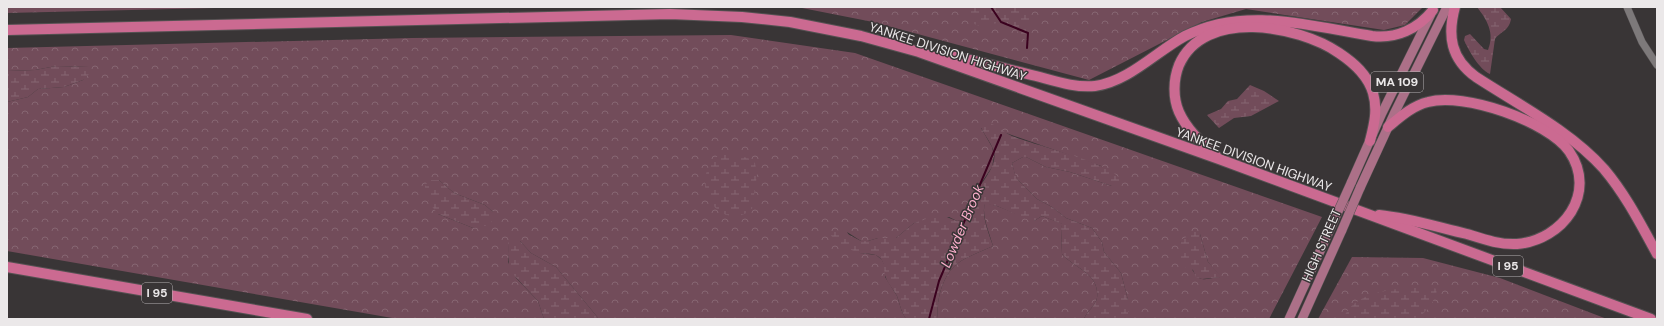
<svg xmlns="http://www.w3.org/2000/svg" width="1664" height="326" font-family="'DM Sans',sans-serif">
<defs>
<pattern id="forest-crowns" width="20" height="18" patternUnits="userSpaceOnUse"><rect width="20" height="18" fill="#724c5a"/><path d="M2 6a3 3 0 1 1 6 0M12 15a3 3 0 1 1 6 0" fill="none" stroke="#866672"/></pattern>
<pattern id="wetland-marsh" width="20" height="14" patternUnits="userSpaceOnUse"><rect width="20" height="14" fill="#724c5a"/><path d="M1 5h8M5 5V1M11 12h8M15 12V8" fill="none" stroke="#866672"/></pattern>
</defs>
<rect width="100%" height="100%" fill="#393536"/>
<!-- forest -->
<g fill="url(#forest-crowns)" fill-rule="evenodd">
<path d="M7 7H257L7 13Z"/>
<path d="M797 7H1423L1405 25 1384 30 1246 9 1202 22 1089 80 873 22Z"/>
<path d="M731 35 855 53 1322 217 1269 319H1128V300L1121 273 1104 252 1102 242 1092 228 1066 218 1052 207 1037 199 1018 180 1015 175 1012 163 1023 157H1026L1046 167 1070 172 1112 186 1101 166 1006 133 981 128 992 147 994 156 992 167 967 204 961 220 957 221 949 217 914 223 896 238H878L868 241H861L847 232 860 253 876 255 882 260 885 266V277L897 296 902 312 906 319H599L556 267 531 253 520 241 508 244 509 254 508 262 516 278 538 301 544 319H398L7 251V102L28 97 38 89 64 87 83 80 89 67 56 66 35 70 7 71V48L412 38ZM439 180 454 193 485 205 493 212 473 228 438 214ZM1200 234 1208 262 1221 277C1215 277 1208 280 1202 279 1192 278 1184 249 1180 241Z"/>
<path d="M985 203 997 206 1034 221 1042 216 1063 224 1061 227 1062 254C1075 269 1100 273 1097 298 1096 305 1087 311 1084 319H938C936 301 942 276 957 264 967 256 981 252 993 246 990 234 981 215 985 203Z"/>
<path d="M1352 257 1423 258 1500 278 1607 319H1318Z"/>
</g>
<!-- wetland -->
<g fill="url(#wetland-marsh)">
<path d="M964 7H1030L1031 23 1026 41 1009 22C987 21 974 38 964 7Z"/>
<path d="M1477 7H1500L1511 19C1509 31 1501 31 1495 39L1490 74C1479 69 1469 51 1464 40L1465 36 1470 34 1484 49 1488 50C1495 33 1487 20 1477 7Z"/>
<path d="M56 66 89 67 92 71 83 80 64 87 38 89 28 97 7 102V71L35 70Z"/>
<path d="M1250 85 1264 91 1279 101 1251 116 1234 118 1219 128 1218 127 1207 115 1221 109 1228 101 1237 99Z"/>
<path d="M979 121C992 120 1001 131 1012 136 1033 145 1108 162 1119 178 1121 180 1120 181 1119 183L1112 186 1070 172 1046 167 1026 157H1023L1012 163 1015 174 1018 180 1037 199 1052 207 1066 218 1092 228 1102 242 1104 252 1121 273 1128 300V319H1084C1087 311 1096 305 1097 298 1100 273 1075 269 1062 254L1061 227 1062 224 1042 216 1034 221H1031L997 206 985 204C981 215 989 234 993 246 981 252 967 256 957 264 942 276 936 301 938 319H906C901 312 900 304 897 296 894 290 888 284 886 278 883 271 886 264 880 258 875 252 866 255 860 253 849 250 835 242 829 233L835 230 842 231 861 241H868L878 238H896L914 223 929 218 944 216 957 221 961 220C963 215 965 209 968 203 975 190 998 168 994 152 991 141 981 132 979 121Z"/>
<path d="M725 152 748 158 755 163 757 175 752 209C723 234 689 188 713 161 717 156 720 153 725 152Z"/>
<path d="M428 180H439L454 193 485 205 493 212V218L490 225 473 228 438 214 430 204 427 196 425 187Z"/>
<path d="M1194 231H1197L1200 234 1208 262 1222 277 1202 279 1196 277 1193 270 1185 267 1181 260 1180 240 1189 236Z"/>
<path d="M510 238 520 241 531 253 556 267 599 319H544L538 301 509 270 508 244Z"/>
<path d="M1414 287H1429L1437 289C1436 301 1426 312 1417 319H1343C1354 292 1389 290 1414 287Z"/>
</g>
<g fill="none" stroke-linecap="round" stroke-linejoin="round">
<!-- stream -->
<g stroke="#3a011e" stroke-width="2">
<path d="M991 7 1001 22 1028 33 1027 48"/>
<path d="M929 319 939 281 1001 135"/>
</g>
<defs>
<path id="minor" d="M1627 7 1642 42 1657 65"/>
<g id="major">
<path d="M1351 183 1382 113 1431 14"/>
<path d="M1360 188 1395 112 1447 7"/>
<path d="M1289 319 1332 225"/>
<path d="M1302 319 1342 230"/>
</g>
<g id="highway">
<path d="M1455 7C1447 36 1451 59 1476 77 1519 105 1570 131 1604 169 1626 195 1641 225 1657 254"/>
<path d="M7 30 670 14 742 17 790 22 861 36 919 52 1219 159 1651 319"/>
<path d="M944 55C975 60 1006 69 1036 76 1055 81 1075 88 1095 86 1128 82 1157 51 1185 36 1244 6 1310 26 1372 36 1396 39 1418 29 1433 10"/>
<path d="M1216 156C1202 143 1187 130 1179 112 1173 98 1173 80 1179 65 1204 8 1298 25 1339 53 1354 63 1368 75 1373 93 1378 110 1374 125 1370 141"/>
<path d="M1379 215C1409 218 1437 227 1467 234 1483 239 1500 245 1517 244 1563 240 1598 193 1569 151 1547 121 1464 92 1428 102 1412 106 1400 117 1388 127"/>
<path d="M7 267 307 319"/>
</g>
</defs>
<!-- minor casing -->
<use href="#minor" stroke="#555152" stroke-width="8"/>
<!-- major casing -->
<use href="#major" stroke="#555152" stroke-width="10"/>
<!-- highway casing -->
<use href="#highway" stroke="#555152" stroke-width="12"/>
<!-- minor -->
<use href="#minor" stroke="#7d797a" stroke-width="7"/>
<!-- major -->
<use href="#major" stroke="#ac7088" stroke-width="9"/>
<!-- highway -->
<use href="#highway" stroke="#cb6a91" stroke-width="10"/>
<defs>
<g id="major-bridge">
<path d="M1332 225 1351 183"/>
<path d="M1342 230 1360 188"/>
</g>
</defs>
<!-- major-bridge casing -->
<use href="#major-bridge" stroke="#555152" stroke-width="10" stroke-linecap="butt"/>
<!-- major-bridge -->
<use href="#major-bridge" stroke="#ac7088" stroke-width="9"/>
</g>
<g text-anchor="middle" stroke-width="3" stroke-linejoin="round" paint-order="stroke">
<!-- shield labels -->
<g fill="#393536" stroke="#b6b2b3" stroke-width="1">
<rect x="1371" y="72" width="52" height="20" rx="3"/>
<rect x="1493" y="256" width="30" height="20" rx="3"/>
<rect x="142" y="283" width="30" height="20" rx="3"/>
</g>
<g font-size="12" font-weight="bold" fill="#ebe8e9">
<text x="1397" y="86">MA 109</text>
<text x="1508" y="270">I 95</text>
<text x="157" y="297">I 95</text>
</g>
<!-- street labels -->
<g font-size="13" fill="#ebe8e9" stroke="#393536">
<text transform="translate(948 51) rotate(18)" y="5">YANKEE DIVISION HIGHWAY</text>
<text transform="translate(1254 159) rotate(20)" y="5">YANKEE DIVISION HIGHWAY</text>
<text transform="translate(1321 245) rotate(-66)" y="5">HIGH STREET</text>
</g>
<!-- water labels -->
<g font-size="14" font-style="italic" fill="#fdafcc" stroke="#393536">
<text transform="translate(962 226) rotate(-67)" y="5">Lowder Brook</text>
</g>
</g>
<!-- border -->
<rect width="1664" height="326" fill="none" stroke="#ebe8e9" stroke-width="16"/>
</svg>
